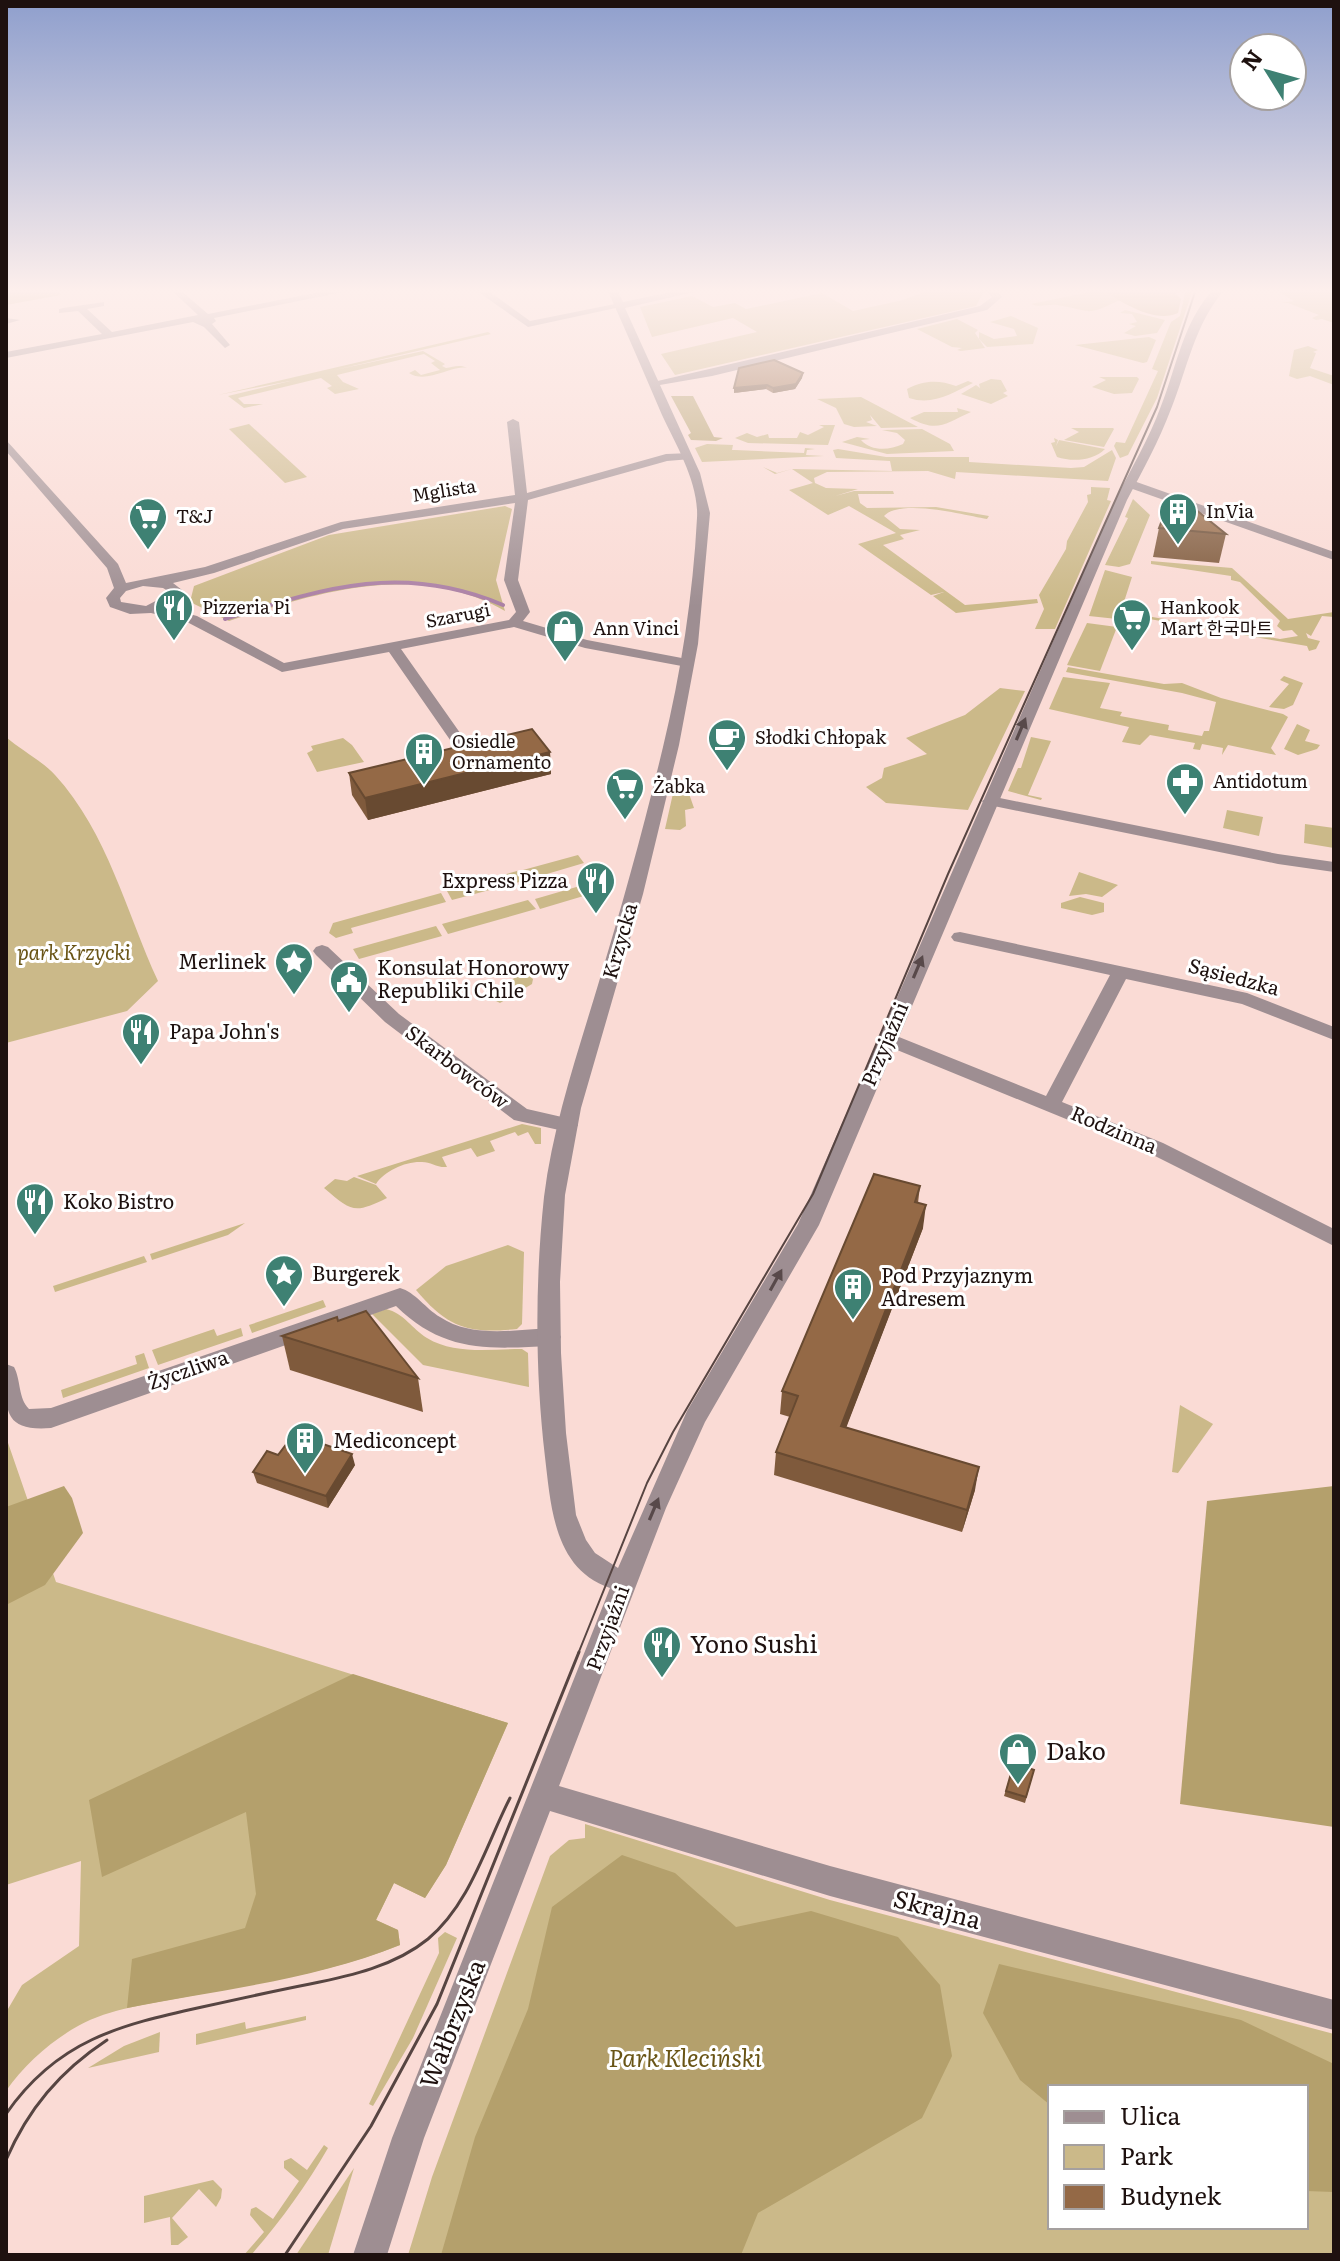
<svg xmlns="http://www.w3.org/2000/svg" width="1340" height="2261" font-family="Literata,'Noto Sans KR',serif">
<rect width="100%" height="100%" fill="#fadbd5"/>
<!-- green -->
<g fill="#cbb989" fill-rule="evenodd">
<path d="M932 289 984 291 976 306 675 375 661 354 757 332 733 318 652 337 640 307 692 296 713 307 735 303 746 309 822 293 853 311 903 300Z"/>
<path d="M1186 289H1193L1157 398 1128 455 1120 458 1114 446 1116 442 1125 443 1158 371 1152 369 1171 322 1180 316Z"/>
<path d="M1274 289H1334V323L1322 319 1316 320 1312 318 1319 315 1288 303H1281L1294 301Z"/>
<path d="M1099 290 1120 300C1084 317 1094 311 1057 305 1048 304 1040 308 1031 304Z"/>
<path d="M1125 310 1165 320 1157 333 1135 336 1116 331 1124 333 1136 326 1129 324 1137 322 1132 314 1120 313Z"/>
<path d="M1011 316 1038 328 1033 344 987 347 979 339V332L994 339 1017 336 1014 329 990 322Z"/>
<path d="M957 319 978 330 975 333 985 348 961 351 957 350 962 348 952 347 917 329Z"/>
<path d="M488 332 491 334 335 370 423 351 445 364 442 366 446 368C453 367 460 364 467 368 452 364 427 385 409 373L415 370 421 375 440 370 431 363 435 361 424 354 337 375 343 382 359 389 335 394 327 388 332 386 321 378 238 398 244 404H263L244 408 228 396 290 381 218 395Z"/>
<path d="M1149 337 1156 340 1147 362 1143 363 1075 345Z"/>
<path d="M1308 346 1318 350 1313 352 1316 353 1310 368 1334 376V385L1310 376 1297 379 1289 376 1294 350Z"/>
<path d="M1099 377H1137L1139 379 1132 393 1114 394 1092 387 1106 380Z"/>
<path d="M991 379 1001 380 1007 391 1003 393 1008 396 991 404 961 394 976 385 980 388 979 384Z"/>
<path d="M968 381 973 383C952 393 933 406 909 398L907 389C924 380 939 380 956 386Z"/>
<path d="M861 397 918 427 881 428 870 415 872 420 866 422 877 426 854 427 844 424 836 408 817 399Z"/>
<path d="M957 408 971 412C944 424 938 433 910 418L924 412H958Z"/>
<path d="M249 424 307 477 285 483 229 429Z"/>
<path d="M819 425H835L828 445 748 443 735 438 747 433 757 437 768 434 769 438H797L800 432 808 435 824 427Z"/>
<path d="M1071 428H1113L1114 429 1104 447 1064 440 1079 432Z"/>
<path d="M922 429 950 444 954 451 887 454 842 442 857 437 870 439 861 440C871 451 888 451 903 444L905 440 897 433 882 430Z"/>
<path d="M1054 438 1058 440 1056 446 1059 440 1105 449C1093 461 1072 462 1057 457L1051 443 1055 442Z"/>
<path d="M707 444 733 445 732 450H735L804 453 805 448 815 449 807 450 806 455 824 456 702 462 695 448Z"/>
<path d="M838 449 886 457H969V462L1071 468 1084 467 1112 450 1116 458 1108 481 956 472 955 479 928 471 827 472 814 478 815 483 826 488 858 489 835 496 854 491H893L894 494H858L860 503 867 508 936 507 989 516 987 519C963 515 901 498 884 516L900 529 920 530 900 535 904 539 883 545 965 605 1037 599 1038 603 956 613 933 596 944 592 931 595 858 544 896 533 849 506 828 515 789 490 813 483 792 469 775 474 763 467 777 473 792 469 892 471 890 461 836 458 833 450Z"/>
<path d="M1091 487 1110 488 1107 500 1111 501 1055 629H1035L1044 609 1039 595 1066 549 1067 541 1088 502 1087 495 1091 494Z"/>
<path d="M1133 499 1150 515 1130 564 1119 567 1105 565 1128 518 1125 517Z"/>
<path d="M505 506 512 509 496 580 505 611C418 561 318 592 229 621L190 602 194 586 329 535Z"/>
<path d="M1151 561 1232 568 1288 619 1334 612V617L1322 616 1311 636 1306 633 1308 638 1320 641 1316 649 1309 651 1307 646 1120 614 1117 619 1089 616 1105 570 1132 577 1123 605 1129 613 1280 639 1298 636 1292 630 1283 631 1277 626 1280 621 1240 582 1231 580V576L1151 564Z"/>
<path d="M1087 623 1117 627 1100 671 1067 665Z"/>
<path d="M1068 667 1164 684 1182 683 1221 698 1283 714 1288 717 1271 748 1276 755 1228 745 1222 755 1223 748 1202 744 1200 750 1193 749 1195 743 1150 735 1140 745 1122 742 1129 727 1049 709 1063 677 1110 683 1100 708 1122 712 1120 716 1169 725 1168 730 1202 736 1204 731H1209L1216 702 1182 693 1066 672Z"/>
<path d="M1284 676 1303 683 1293 705 1284 709 1269 707 1289 684 1280 680Z"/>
<path d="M1000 688 1025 691 968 810 886 803 866 787 882 778 884 768 927 754 906 738 965 715Z"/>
<path d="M1297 724 1310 730 1305 741 1320 745 1317 749 1298 755 1284 749Z"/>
<path d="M6 737C21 750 42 761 55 775 108 833 126 912 158 981L127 1011 6 1043Z"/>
<path d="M1031 737 1051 741 1028 795 1042 798 1041 800 1008 791 1018 768H1021Z"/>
<path d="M343 738 352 745 364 762 317 772 307 753 313 750 311 746Z"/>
<path d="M687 788 694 808 685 810 686 826 680 830 665 829 674 789Z"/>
<path d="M1227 810 1263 817 1259 836 1223 828Z"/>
<path d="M1305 824 1334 828V848L1304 843Z"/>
<path d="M578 855 584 863 530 879 523 870Z"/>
<path d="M517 871 523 881 452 900 447 891Z"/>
<path d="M1079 872 1118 885 1102 897 1086 894 1069 896Z"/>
<path d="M604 879 607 889 540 909 535 899Z"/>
<path d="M441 893 446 902 351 928 353 933 336 938 329 933 333 923Z"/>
<path d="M1080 897 1104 903V912L1092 915 1061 908V903Z"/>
<path d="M528 900 536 909 448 934 442 924Z"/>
<path d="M436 926 442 936 359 959 353 949Z"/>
<path d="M524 972 533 979 532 984 500 1003 486 996Z"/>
<path d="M522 1124 541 1128V1144H535L528 1132 518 1136 515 1132 490 1141 495 1151 477 1157 471 1148 442 1157 447 1167C437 1168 431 1162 422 1162 406 1161 384 1171 376 1184L357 1176Z"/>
<path d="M354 1177 376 1185 387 1198C354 1214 352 1212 324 1188L335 1179 347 1181Z"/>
<path d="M245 1223 228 1235 152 1260 150 1254Z"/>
<path d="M508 1245 524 1252 522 1324 517 1329C468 1334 448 1328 416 1290L446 1266Z"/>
<path d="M144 1256 147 1262 55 1292 53 1286Z"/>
<path d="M323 1300 326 1307 252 1333 249 1325Z"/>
<path d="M386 1309C404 1313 412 1329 427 1338 455 1355 491 1349 522 1349L528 1353 529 1387 423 1365 372 1314Z"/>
<path d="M241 1328 243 1336 158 1365 152 1350 214 1329 217 1336Z"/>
<path d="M144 1353 149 1368 63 1398 61 1390 137 1364 135 1356Z"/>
<path d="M1180 1405 1213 1424 1178 1473 1172 1472Z"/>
<path d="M6 1437 56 1582 508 1723 446 1865 425 1898 394 1883 376 1920 398 1930 400 1945C331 1973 257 1983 185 1997 149 2004 111 2008 78 2026 51 2041 24 2065 6 2091L8 2009 22 1985 79 1946 81 1861 6 1885Z"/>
<path d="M585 1824 830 1900 1334 2034V2255H408L432 2177 550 1856 569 1840 585 1838ZM1050 2087H1306V2227H1050Z"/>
<path d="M445 1932 457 1938 413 2038 373 2106 369 2104 439 1953 438 1938Z"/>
<path d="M306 2016V2020L196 2045V2034L245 2022 246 2029Z"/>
<path d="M160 2032 159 2052 88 2068 124 2046Z"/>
<path d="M324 2145 328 2148C306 2186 280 2222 251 2255H244L264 2232 250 2215 251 2209 256 2207 273 2219 299 2181 284 2168V2161L291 2158 307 2170Z"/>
<path d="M354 2168 328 2255H296Z"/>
<path d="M213 2180 222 2189 221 2198 216 2207 199 2189 172 2218 188 2237 178 2245H171L170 2217 144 2223V2196Z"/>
</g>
<!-- forest -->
<g fill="#b4a06c">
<path d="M6 289H58L61 295 6 305Z"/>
<path d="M1099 289H1178L1176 294 1181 299 1178 313C1153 324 1121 301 1099 289Z"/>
<path d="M671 396H693L714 437 723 438 716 441 691 440 688 435 691 433Z"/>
<path d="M64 1486 72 1498 83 1533 45 1585 6 1605V1507Z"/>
<path d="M1334 1486V1827L1180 1804 1207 1501Z"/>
<path d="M353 1674 508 1723 446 1865 425 1898 394 1883 376 1920 398 1930 400 1945C314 1980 218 1990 127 2008L132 1959 245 1928 256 1894 246 1812 102 1877 89 1800Z"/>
<path d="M622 1855 675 1873 736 1927 811 1911 898 1937 940 1985 952 2056 922 2118 758 2213 741 2255H441L475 2137 528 2009 552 1907Z"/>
<path d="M999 1964 1241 2020 1334 2064V2192L1306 2191V2087H1050V2105L1020 2080 983 2013Z"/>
</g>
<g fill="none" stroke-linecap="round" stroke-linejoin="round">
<!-- stream -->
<path stroke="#ab80a5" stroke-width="4" d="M225 619C324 588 402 562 503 605"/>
<!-- minor -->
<g fill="#9e8e92" fill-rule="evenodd">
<path d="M170 289H179L208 314 335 289H358L214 318 216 321 212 324 230 345 225 348 204 327 193 322 6 358V352L102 334 78 311 59 313V309L63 308 104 302V306L87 309 112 332 198 315Z"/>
<path d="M474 289H486L530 321 620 303 625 306 528 327Z"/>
<path d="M984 289H995L1002 297 987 310 712 376 654 386 649 383 980 306 992 297Z"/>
<path d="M6 318 20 320 6 324Z"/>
<path d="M513 419 519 422 527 493 666 454 691 453V459L667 461 528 500 518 580 530 612 523 621 587 640 687 659 694 663 687 667 585 648 514 627 401 649 477 757 469 762 464 760 389 652 282 672 187 622 151 613 130 614 110 607 106 598 114 588 107 568 6 451V440L118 564 126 583 205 567 341 522 515 495 507 422ZM515 503 504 580 516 612 509 620 284 663 197 616 166 608 181 597 182 590 173 583 214 573 343 529ZM143 586 163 588 168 591 167 595 146 606 121 602 120 598 126 591Z"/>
<path d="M1131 480 1334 552V560L1127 487 1125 484Z"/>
<path d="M990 796 1278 854 1334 862V872L1278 864 984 804 982 801Z"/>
<path d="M960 932 1247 993 1334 1027V1040L1242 1004 1126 979 1062 1102 1163 1143 1334 1229V1246L1149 1153 880 1043 878 1039 880 1035H894L1046 1096 1110 975 954 941 951 937 954 933Z"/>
<path d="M322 945 328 947 399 1014 527 1109 575 1120 578 1125 575 1130 568 1132 514 1120 385 1022 316 955 313 951 316 947Z"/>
<path d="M400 1288C415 1292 426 1309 440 1317 471 1338 514 1330 550 1328L558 1331 561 1337 558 1343 550 1346C488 1349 444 1353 396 1306L51 1428C0 1432 6 1407 6 1364L14 1367C21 1380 18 1398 29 1409L51 1408Z"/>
</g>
<!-- tertiary -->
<path fill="#9e8e92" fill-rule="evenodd" d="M607 289H617L623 302 686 289H707L625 308 700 473 710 513 698 644 679 745 643 894 581 1108 565 1195 560 1282 561 1353 566 1433 576 1515 586 1540 595 1553 618 1568 687 1411 798 1224 1115 500C1131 469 1149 439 1161 406 1177 366 1183 321 1214 289H1225C1194 325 1188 367 1171 409 1159 441 1143 470 1127 500L819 1225 705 1422 666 1508 559 1786 830 1866 1334 2000V2030L830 1896 550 1811 424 2138 387 2255H353L392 2138 610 1588C554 1569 551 1507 545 1457 535 1371 535 1282 544 1197 553 1125 577 1055 598 985 622 906 644 827 663 747 681 673 693 595 697 518 699 483 676 445 662 415 644 373 626 331 607 289Z"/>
<!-- tram-far1 -->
<path stroke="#574542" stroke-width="2" d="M578 1654 647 1483 673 1432 813 1194 948 874 1157 407 1196 289"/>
<!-- tram -->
<g stroke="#574542" stroke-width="3">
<path d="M6 2114C57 2040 120 2025 202 2007 238 1999 274 1991 310 1984 350 1976 395 1966 428 1939 470 1904 486 1845 510 1798"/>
<path d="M6 2160C28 2109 60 2071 107 2040"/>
<path d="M285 2255 371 2126 437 2004 579 1652"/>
</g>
</g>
<!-- wall -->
<g fill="#7f5a3c">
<path d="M803 373 802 378 795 389 773 393 766 389 734 393Z"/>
<path d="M1159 528 1226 534 1219 563 1153 557Z"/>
<path d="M550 752 551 774 368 820 352 795 349 773Z"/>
<path d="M920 1186 918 1203 923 1228 846 1427 975 1490 962 1532 774 1475 776 1452 790 1417 780 1414 782 1391Z"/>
<path d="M338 1321 418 1378 423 1412 290 1370 282 1336Z"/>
<path d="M278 1455 355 1465 328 1508 257 1483 253 1472Z"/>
<path d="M1014 1763 1034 1770 1025 1803 1004 1796Z"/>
</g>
<!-- shaded-wall -->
<g fill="#684a31">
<path d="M803 373 802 378 795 389 773 393V388Z"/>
<path d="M767 385 766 389 734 393V388Z"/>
<path d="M550 752 551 774 368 820 365 798Z"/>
<path d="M926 1205 923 1228 838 1449 841 1426Z"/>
<path d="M352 1454 355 1465 328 1508 326 1496Z"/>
<path d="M979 1467 975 1490 962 1532 967 1510Z"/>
</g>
<!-- building -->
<g fill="#946946" stroke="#684a31" stroke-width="2">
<path d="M774 360 803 373 796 384 773 388 767 385 734 388 739 368Z"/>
<path d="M1170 499 1190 505 1226 534 1159 528Z"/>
<path d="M532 729 550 752 365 798 349 773Z"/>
<path d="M874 1174 920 1186 915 1202 926 1205 841 1426 979 1467 967 1510 776 1452 798 1396 782 1391Z"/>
<path d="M366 1311 418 1378 282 1336 337 1317 338 1321Z"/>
<path d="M294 1434 352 1454 326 1496 253 1472 267 1451 278 1455Z"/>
<path d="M1014 1763 1034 1770 1026 1797 1006 1791Z"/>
</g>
<!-- one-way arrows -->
<defs><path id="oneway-solid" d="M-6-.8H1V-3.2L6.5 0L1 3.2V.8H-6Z" transform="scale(2)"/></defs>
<g fill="#58494a">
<use href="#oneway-solid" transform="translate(1021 729) rotate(-67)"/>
<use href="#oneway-solid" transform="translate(918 967) rotate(-67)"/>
<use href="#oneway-solid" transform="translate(776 1280) rotate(-61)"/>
<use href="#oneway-solid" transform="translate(654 1509) rotate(-67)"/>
</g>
<!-- sky -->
<linearGradient id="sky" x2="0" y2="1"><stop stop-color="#8f9fcd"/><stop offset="0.48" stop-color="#fdefec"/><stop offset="1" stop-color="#fdefec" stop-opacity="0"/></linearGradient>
<rect width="1340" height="606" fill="url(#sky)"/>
<!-- icons -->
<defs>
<symbol id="building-pin" viewBox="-11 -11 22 30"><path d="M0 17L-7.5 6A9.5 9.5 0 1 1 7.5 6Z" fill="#3e8173" stroke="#fff"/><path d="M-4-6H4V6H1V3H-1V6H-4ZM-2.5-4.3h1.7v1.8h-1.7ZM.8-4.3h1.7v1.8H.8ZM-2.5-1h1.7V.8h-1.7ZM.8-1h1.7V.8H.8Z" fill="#fff"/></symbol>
<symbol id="supermarket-pin" viewBox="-11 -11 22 30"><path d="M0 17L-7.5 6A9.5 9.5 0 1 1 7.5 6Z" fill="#3e8173" stroke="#fff"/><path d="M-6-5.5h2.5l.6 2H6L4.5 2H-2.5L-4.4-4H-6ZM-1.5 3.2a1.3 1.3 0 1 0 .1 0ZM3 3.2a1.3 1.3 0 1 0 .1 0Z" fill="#fff"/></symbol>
<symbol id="restaurant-pin" viewBox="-11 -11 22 30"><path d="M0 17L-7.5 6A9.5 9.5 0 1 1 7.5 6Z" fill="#3e8173" stroke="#fff"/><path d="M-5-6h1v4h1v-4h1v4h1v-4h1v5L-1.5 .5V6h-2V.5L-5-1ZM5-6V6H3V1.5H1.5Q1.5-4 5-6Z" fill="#fff"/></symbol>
<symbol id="shop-pin" viewBox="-11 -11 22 30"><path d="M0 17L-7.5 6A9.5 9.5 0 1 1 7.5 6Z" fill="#3e8173" stroke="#fff"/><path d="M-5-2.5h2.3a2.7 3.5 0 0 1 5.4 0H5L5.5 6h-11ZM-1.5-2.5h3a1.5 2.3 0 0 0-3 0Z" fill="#fff"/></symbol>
<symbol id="cafe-pin" viewBox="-11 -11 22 30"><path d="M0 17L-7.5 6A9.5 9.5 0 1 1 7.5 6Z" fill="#3e8173" stroke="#fff"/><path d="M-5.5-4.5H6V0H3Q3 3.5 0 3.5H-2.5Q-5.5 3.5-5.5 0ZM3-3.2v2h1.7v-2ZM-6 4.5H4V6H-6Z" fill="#fff"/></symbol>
<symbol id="pharmacy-pin" viewBox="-11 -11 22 30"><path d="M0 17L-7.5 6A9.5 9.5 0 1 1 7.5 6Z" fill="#3e8173" stroke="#fff"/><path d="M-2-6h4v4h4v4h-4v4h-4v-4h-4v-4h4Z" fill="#fff"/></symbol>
<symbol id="sight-pin" viewBox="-11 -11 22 30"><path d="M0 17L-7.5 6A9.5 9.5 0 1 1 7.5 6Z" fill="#3e8173" stroke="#fff"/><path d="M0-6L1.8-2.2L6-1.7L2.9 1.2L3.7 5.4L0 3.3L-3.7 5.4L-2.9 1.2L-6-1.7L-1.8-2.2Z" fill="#fff"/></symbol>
<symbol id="civic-pin" viewBox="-11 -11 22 30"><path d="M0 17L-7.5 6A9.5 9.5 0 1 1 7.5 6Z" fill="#3e8173" stroke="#fff"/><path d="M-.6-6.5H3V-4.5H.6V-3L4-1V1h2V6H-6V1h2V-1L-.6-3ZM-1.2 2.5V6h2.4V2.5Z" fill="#fff"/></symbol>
</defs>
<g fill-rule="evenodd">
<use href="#building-pin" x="1156" y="490" width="44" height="60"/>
<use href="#supermarket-pin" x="126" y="495" width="44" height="60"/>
<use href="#restaurant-pin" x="152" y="586" width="44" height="60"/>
<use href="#supermarket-pin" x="1110" y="596" width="44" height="60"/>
<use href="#shop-pin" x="543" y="607" width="44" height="60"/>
<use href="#cafe-pin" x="705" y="716" width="44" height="60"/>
<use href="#building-pin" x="402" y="730" width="44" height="60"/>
<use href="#pharmacy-pin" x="1163" y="760" width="44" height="60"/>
<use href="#supermarket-pin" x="603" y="765" width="44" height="60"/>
<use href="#restaurant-pin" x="574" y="859" width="44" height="60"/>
<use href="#sight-pin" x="272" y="940" width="44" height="60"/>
<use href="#civic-pin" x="327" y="958" width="44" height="60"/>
<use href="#restaurant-pin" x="119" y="1010" width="44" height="60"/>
<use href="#restaurant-pin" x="13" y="1180" width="44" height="60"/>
<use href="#sight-pin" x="262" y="1252" width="44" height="60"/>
<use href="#building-pin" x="831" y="1265" width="44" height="60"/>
<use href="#building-pin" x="283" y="1419" width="44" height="60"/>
<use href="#restaurant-pin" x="640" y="1623" width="44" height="60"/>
<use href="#shop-pin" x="996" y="1730" width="44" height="60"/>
</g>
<g text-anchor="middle" stroke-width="6" stroke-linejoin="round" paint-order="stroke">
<!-- far-street labels -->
<g font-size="18" fill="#1e110f" stroke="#fff">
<text transform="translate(444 491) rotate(-9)" y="6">Mglista</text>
<text transform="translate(458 616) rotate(-11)" y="6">Szarugi</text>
</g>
<!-- far-poi labels -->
<g font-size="18" fill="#1e110f" stroke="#fff" text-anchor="start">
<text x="1206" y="518">InVia</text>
<text x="176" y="523">T&amp;J</text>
<text x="202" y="614">Pizzeria Pi</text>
<text x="1160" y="614">Hankook<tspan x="1160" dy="21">Mart 한국마트</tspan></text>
<text x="593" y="635">Ann Vinci</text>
<text x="755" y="744">Słodki Chłopak</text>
<text x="452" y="748">Osiedle<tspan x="452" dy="21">Ornamento</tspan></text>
<text x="1213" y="788">Antidotum</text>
<text x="653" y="793">Żabka</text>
</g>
<!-- poi labels -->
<g font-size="20" fill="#1e110f" stroke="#fff" text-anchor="start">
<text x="568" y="888" text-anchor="end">Express Pizza</text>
<text x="266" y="969" text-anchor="end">Merlinek</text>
<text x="377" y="975">Konsulat Honorowy<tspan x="377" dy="23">Republiki Chile</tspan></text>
<text x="169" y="1039">Papa John's</text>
<text x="63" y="1209">Koko Bistro</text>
<text x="312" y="1281">Burgerek</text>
<text x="881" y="1283">Pod Przyjaznym<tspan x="881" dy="23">Adresem</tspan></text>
<text x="333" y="1448">Mediconcept</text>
</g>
<!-- street labels -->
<g font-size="20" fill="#1e110f" stroke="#fff">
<text transform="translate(620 941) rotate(-74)" y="7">Krzycka</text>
<text transform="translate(1234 977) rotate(15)" y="7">Sąsiedzka</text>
<text transform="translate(885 1044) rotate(-67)" y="7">Przyjaźni</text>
<text transform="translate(457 1067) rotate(37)" y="7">Skarbowców</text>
<text transform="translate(1114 1130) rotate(23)" y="7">Rodzinna</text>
<text transform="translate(188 1370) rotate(-19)" y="7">Życzliwa</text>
<text transform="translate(608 1628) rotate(-70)" y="7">Przyjaźni</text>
</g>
<!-- park labels -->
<g font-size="20" font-style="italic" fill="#695415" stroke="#fff">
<text x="74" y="960">park Krzycki</text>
</g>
<!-- near-poi labels -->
<g font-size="24" fill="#1e110f" stroke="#fff" text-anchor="start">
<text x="690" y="1653">Yono Sushi</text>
<text x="1046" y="1760">Dako</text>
</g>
<!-- near-street labels -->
<g font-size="24" fill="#1e110f" stroke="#fff">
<text transform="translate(937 1910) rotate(15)" y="8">Skrajna</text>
<text transform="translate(453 2024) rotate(-68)" y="8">Wałbrzyska</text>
</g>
<!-- near-park labels -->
<g font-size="24" font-style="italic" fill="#695415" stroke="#fff">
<text x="685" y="2067">Park Kleciński</text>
</g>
</g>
<!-- border -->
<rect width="1340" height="2261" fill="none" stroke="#1e110f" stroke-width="16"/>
<!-- legend -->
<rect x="1048" y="2085" width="260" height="144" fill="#ffffff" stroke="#a5a09f" stroke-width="2"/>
<rect x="1064" y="2111" width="40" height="12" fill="#9e8e92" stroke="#a5a09f" stroke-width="2"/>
<text x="1120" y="2125" font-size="24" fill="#1e110f">Ulica</text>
<rect x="1064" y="2145" width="40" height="24" fill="#cbb989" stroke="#a5a09f" stroke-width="2"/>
<text x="1120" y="2165" font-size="24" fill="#1e110f">Park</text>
<rect x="1064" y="2185" width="40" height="24" fill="#946946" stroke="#a5a09f" stroke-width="2"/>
<text x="1120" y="2205" font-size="24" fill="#1e110f">Budynek</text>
<!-- north arrow -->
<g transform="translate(1268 72) rotate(307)"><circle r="38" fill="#ffffff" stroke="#a5a09f" stroke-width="2"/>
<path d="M0-6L14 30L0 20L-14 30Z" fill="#3e8173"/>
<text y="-12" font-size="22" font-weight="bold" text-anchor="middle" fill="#1e110f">N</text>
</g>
</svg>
